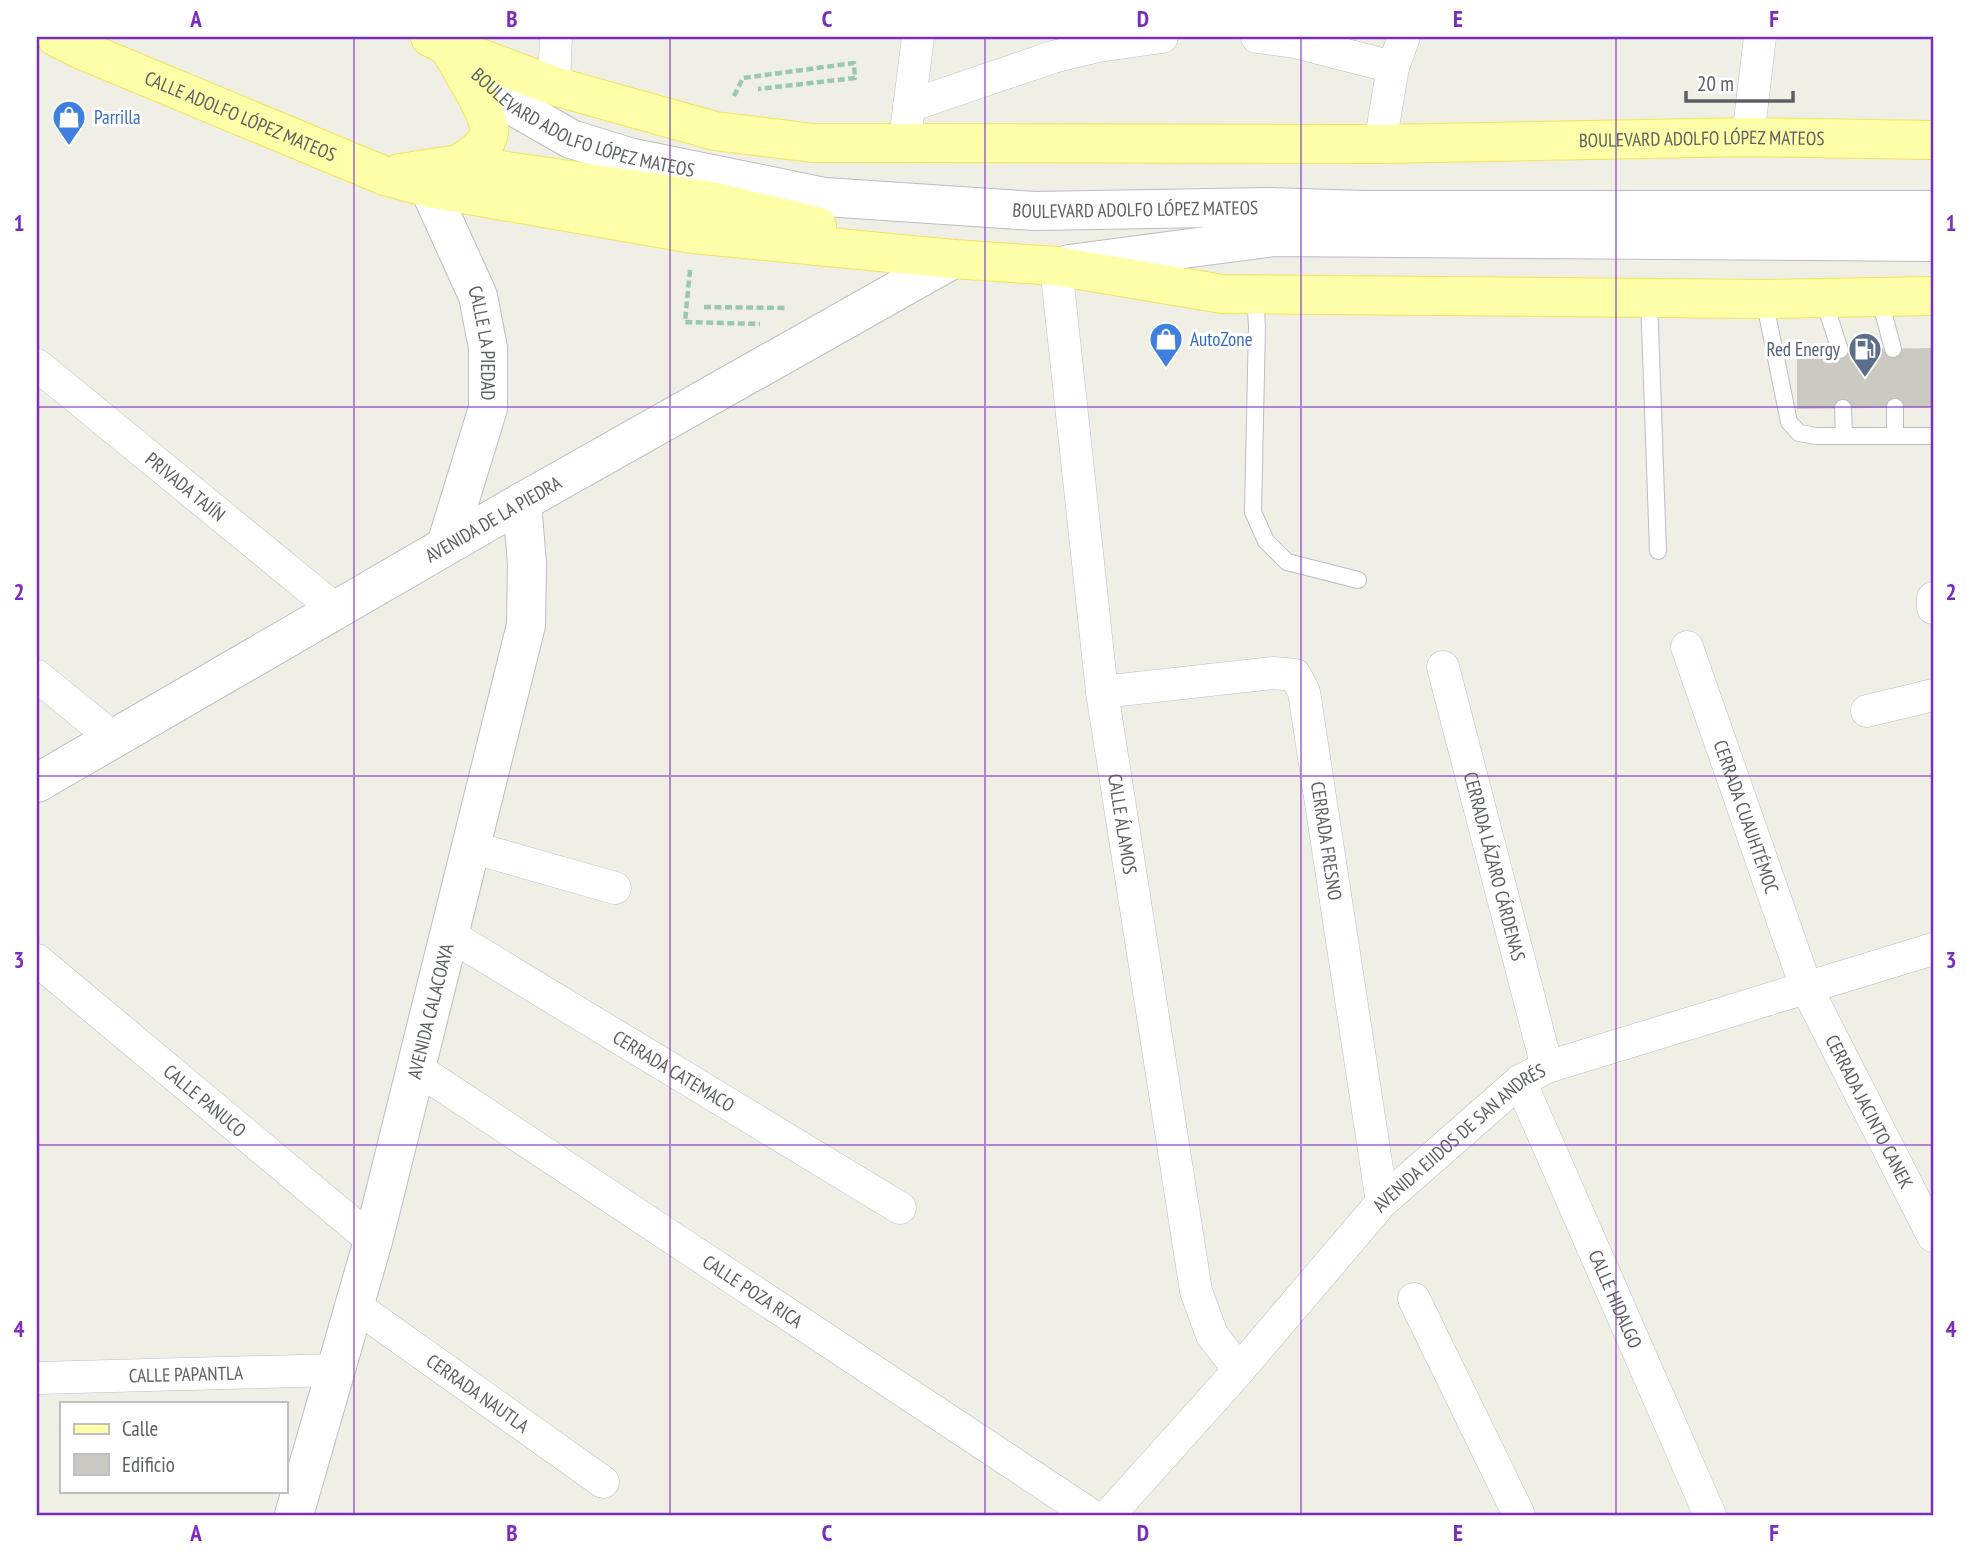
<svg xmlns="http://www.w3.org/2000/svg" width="1970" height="1552" font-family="'PT Sans Narrow',sans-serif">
<rect width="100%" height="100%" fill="#efefe5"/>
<!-- building -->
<path fill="#cac9c2" d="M1933 348V407L1797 409V350Z"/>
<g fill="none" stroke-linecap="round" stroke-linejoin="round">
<defs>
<g id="service">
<path d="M1255 295 1257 326 1253 512 1266 541 1287 562 1358 580"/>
<path d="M1879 297 1893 349"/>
<path d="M1649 298 1658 551"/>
<path d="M1823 298 1840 350"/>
<path d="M1764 299 1789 422 1799 433 1816 436H1933"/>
<path d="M1895 407V436"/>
<path d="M1843 408 1844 436"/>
</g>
<g id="minor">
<path d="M1257 37 1295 42 1393 67"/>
<path d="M554 86 556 37"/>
<path d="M909 106 1053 57 1098 46 1162 37"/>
<path d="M907 124 918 37"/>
<path d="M1748 137 1760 37"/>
<path d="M1380 144 1393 67 1404 37"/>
<path id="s1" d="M1056 266 1102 692 1196 1291 1212 1335 1239 1370"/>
<path id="s2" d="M37 365 335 609"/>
<path d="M1933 598V608"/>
<path id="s3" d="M1687 647 1806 987 1933 1236"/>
<path id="s4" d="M1443 667 1547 1067"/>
<path d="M37 676 113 738"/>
<path id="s5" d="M1102 692 1274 673 1295 675 1304 692 1382 1202"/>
<path d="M1867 711 1933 695"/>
<path d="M471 847 615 888"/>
<path id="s6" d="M448 934 900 1208"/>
<path id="s7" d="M37 960 373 1241"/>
<path id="s8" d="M416 1068 1091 1515"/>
<path id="s9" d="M1520 1081 1710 1515"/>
<path d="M1414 1299 1519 1515"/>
<path id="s10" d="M354 1305 603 1482"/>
<path id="s11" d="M37 1378 335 1370"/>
<path id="s12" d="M1109 1515 1239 1370 1382 1202 1520 1081 1547 1067 1933 949"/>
</g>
<g id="tertiary">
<path id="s13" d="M429 188 478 296 488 348V408L446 545"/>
<path id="s14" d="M37 783 522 502 953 259"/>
<path id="s15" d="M294 1515 373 1241 526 625 527 564 522 502"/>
</g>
<g id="secondary">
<path id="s16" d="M457 55 513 106 571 139 629 157 825 197 1035 211 1269 207 1364 210H1933"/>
<path d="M1069 264 1274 237 1933 242"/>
</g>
<g id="primary">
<path id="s17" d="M56 37 82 50 385 176 429 188 693 234 953 259 1056 266 1222 294 1764 299 1933 296"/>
<path id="s18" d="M430 37 448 46 554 86 715 131 813 143 1380 144 1748 137 1933 140"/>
<path d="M448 46C457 62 491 116 489 132 487 147 471 156 459 164"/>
<path d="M400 173 459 164 707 200 817 226"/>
</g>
</defs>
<!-- service casing -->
<use href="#service" stroke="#bcbdc3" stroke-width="18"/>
<!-- minor casing -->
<use href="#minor" stroke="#bcbdc3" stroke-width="33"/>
<!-- tertiary casing -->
<use href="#tertiary" stroke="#bcbdc3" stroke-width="40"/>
<!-- secondary casing -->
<use href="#secondary" stroke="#babcc3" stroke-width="40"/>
<!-- primary casing -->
<use href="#primary" stroke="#f2e45a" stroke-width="40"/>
<!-- path -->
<g stroke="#9ac7af" stroke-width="4.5" stroke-dasharray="7 3.5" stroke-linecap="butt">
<path d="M734 96 743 78 854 63 855 78 758 89"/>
<path d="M690 270 685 322 760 324"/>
<path d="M704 307 788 308"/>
</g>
<!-- service -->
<use href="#service" stroke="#fff" stroke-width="16"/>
<!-- minor -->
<use href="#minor" stroke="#fff" stroke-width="32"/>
<!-- tertiary -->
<use href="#tertiary" stroke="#fff" stroke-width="38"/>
<!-- secondary -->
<use href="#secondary" stroke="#fff" stroke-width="38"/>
<!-- primary -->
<use href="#primary" stroke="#fdffa9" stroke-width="38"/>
</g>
<!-- grid -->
<path fill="none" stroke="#7b2cbf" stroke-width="2" stroke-opacity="0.55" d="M354 37V1515M670 37V1515M985 37V1515M1301 37V1515M1616 37V1515M37 407H1933M37 776H1933M37 1145H1933"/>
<!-- icons -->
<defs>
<symbol id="shop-pin" viewBox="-11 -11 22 30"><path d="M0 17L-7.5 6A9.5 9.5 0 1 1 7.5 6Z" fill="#3f7fe0" stroke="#fff"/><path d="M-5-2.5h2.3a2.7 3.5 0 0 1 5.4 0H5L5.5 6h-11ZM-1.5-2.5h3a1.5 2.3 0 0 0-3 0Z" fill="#fff"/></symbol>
<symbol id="fuel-pin" viewBox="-11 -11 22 30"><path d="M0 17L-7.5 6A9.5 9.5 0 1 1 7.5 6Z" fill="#5c6f8a" stroke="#fff"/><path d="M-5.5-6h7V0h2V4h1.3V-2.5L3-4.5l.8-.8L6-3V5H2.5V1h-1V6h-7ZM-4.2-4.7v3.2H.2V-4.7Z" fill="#fff"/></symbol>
</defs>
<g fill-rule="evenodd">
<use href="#shop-pin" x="50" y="98" width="38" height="52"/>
<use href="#shop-pin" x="1147" y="320" width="38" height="52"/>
<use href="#fuel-pin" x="1846" y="330" width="38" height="52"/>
</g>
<g text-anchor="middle" stroke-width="6" stroke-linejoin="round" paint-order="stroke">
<!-- street labels -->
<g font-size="19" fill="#5c5f65" stroke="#fff">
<text dy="7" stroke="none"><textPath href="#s17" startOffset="201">CALLE ADOLFO LÓPEZ MATEOS</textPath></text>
<text dy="7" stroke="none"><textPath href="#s16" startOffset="147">BOULEVARD ADOLFO LÓPEZ MATEOS</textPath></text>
<text dy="7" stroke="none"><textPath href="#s18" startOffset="1288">BOULEVARD ADOLFO LÓPEZ MATEOS</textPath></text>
<text dy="7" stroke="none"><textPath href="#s16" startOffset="714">BOULEVARD ADOLFO LÓPEZ MATEOS</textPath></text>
<text dy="7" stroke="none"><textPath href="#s13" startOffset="166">CALLE LA PIEDAD</textPath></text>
<text dy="7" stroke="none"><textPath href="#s2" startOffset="192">PRIVADA TAJÍN</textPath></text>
<text dy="7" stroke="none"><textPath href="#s14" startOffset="527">AVENIDA DE LA PIEDRA</textPath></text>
<text dy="7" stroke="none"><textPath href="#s3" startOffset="180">CERRADA CUAUHTÉMOC</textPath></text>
<text dy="7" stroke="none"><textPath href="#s1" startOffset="562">CALLE ÁLAMOS</textPath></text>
<text dy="7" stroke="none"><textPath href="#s5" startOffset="364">CERRADA FRESNO</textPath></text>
<text dy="7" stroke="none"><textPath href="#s4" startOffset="206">CERRADA LÁZARO CÁRDENAS</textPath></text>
<text dy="7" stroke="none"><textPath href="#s15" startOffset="522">AVENIDA CALACOAYA</textPath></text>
<text dy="7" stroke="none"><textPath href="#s6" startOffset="264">CERRADA CATEMACO</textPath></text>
<text dy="7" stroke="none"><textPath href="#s7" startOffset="219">CALLE PANUCO</textPath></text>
<text dy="7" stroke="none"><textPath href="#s3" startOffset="500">CERRADA JACINTO CANEK</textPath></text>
<text dy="7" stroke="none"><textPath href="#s12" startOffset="516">AVENIDA EJIDOS DE SAN ANDRÉS</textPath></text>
<text dy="7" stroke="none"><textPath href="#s8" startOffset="404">CALLE POZA RICA</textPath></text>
<text dy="7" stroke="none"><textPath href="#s9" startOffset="238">CALLE HIDALGO</textPath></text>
<text dy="7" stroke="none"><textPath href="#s11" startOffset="149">CALLE PAPANTLA</textPath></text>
<text dy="7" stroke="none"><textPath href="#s10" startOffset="152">CERRADA NAUTLA</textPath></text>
</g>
<!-- shop labels -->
<g font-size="19" fill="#366cbe" stroke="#fff" text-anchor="start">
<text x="94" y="124">Parrilla</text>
<text x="1190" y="346">AutoZone</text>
</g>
<!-- service labels -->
<g font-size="19" fill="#4e5e75" stroke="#fff" text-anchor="end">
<text x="1840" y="356">Red Energy</text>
</g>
</g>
<!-- border -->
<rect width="1970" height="1552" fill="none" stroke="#ffffff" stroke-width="77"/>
<!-- legend -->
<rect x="60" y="1402" width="228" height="91" fill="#ffffff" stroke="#bebfc1" stroke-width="2"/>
<rect x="74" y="1424" width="35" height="10" fill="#fdffa9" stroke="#bebfc1" stroke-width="2"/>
<text x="122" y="1436" font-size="21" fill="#5c5f65">Calle</text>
<rect x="74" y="1454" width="35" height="21" fill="#cac9c2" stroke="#bebfc1" stroke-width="2"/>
<text x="122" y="1472" font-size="21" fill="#5c5f65">Edificio</text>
<!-- scale -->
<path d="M1686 91v10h107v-10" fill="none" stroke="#5c5f65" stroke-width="3.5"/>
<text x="1697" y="91" font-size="21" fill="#5c5f65" stroke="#ffffff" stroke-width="5" paint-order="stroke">20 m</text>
<rect x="38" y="38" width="1894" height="1476" fill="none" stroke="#7b2cbf" stroke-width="2.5"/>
<g font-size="23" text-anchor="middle" font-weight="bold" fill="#7b2cbf">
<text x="196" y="27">A</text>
<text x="512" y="27">B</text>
<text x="827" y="27">C</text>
<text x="1143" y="27">D</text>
<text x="1458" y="27">E</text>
<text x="1774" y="27">F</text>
<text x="19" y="231">1</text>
<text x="1951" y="231">1</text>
<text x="19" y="600">2</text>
<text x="1951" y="600">2</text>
<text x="19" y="968">3</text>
<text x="1951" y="968">3</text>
<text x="19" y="1337">4</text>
<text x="1951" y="1337">4</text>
<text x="196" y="1541">A</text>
<text x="512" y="1541">B</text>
<text x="827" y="1541">C</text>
<text x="1143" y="1541">D</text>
<text x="1458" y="1541">E</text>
<text x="1774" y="1541">F</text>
</g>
</svg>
